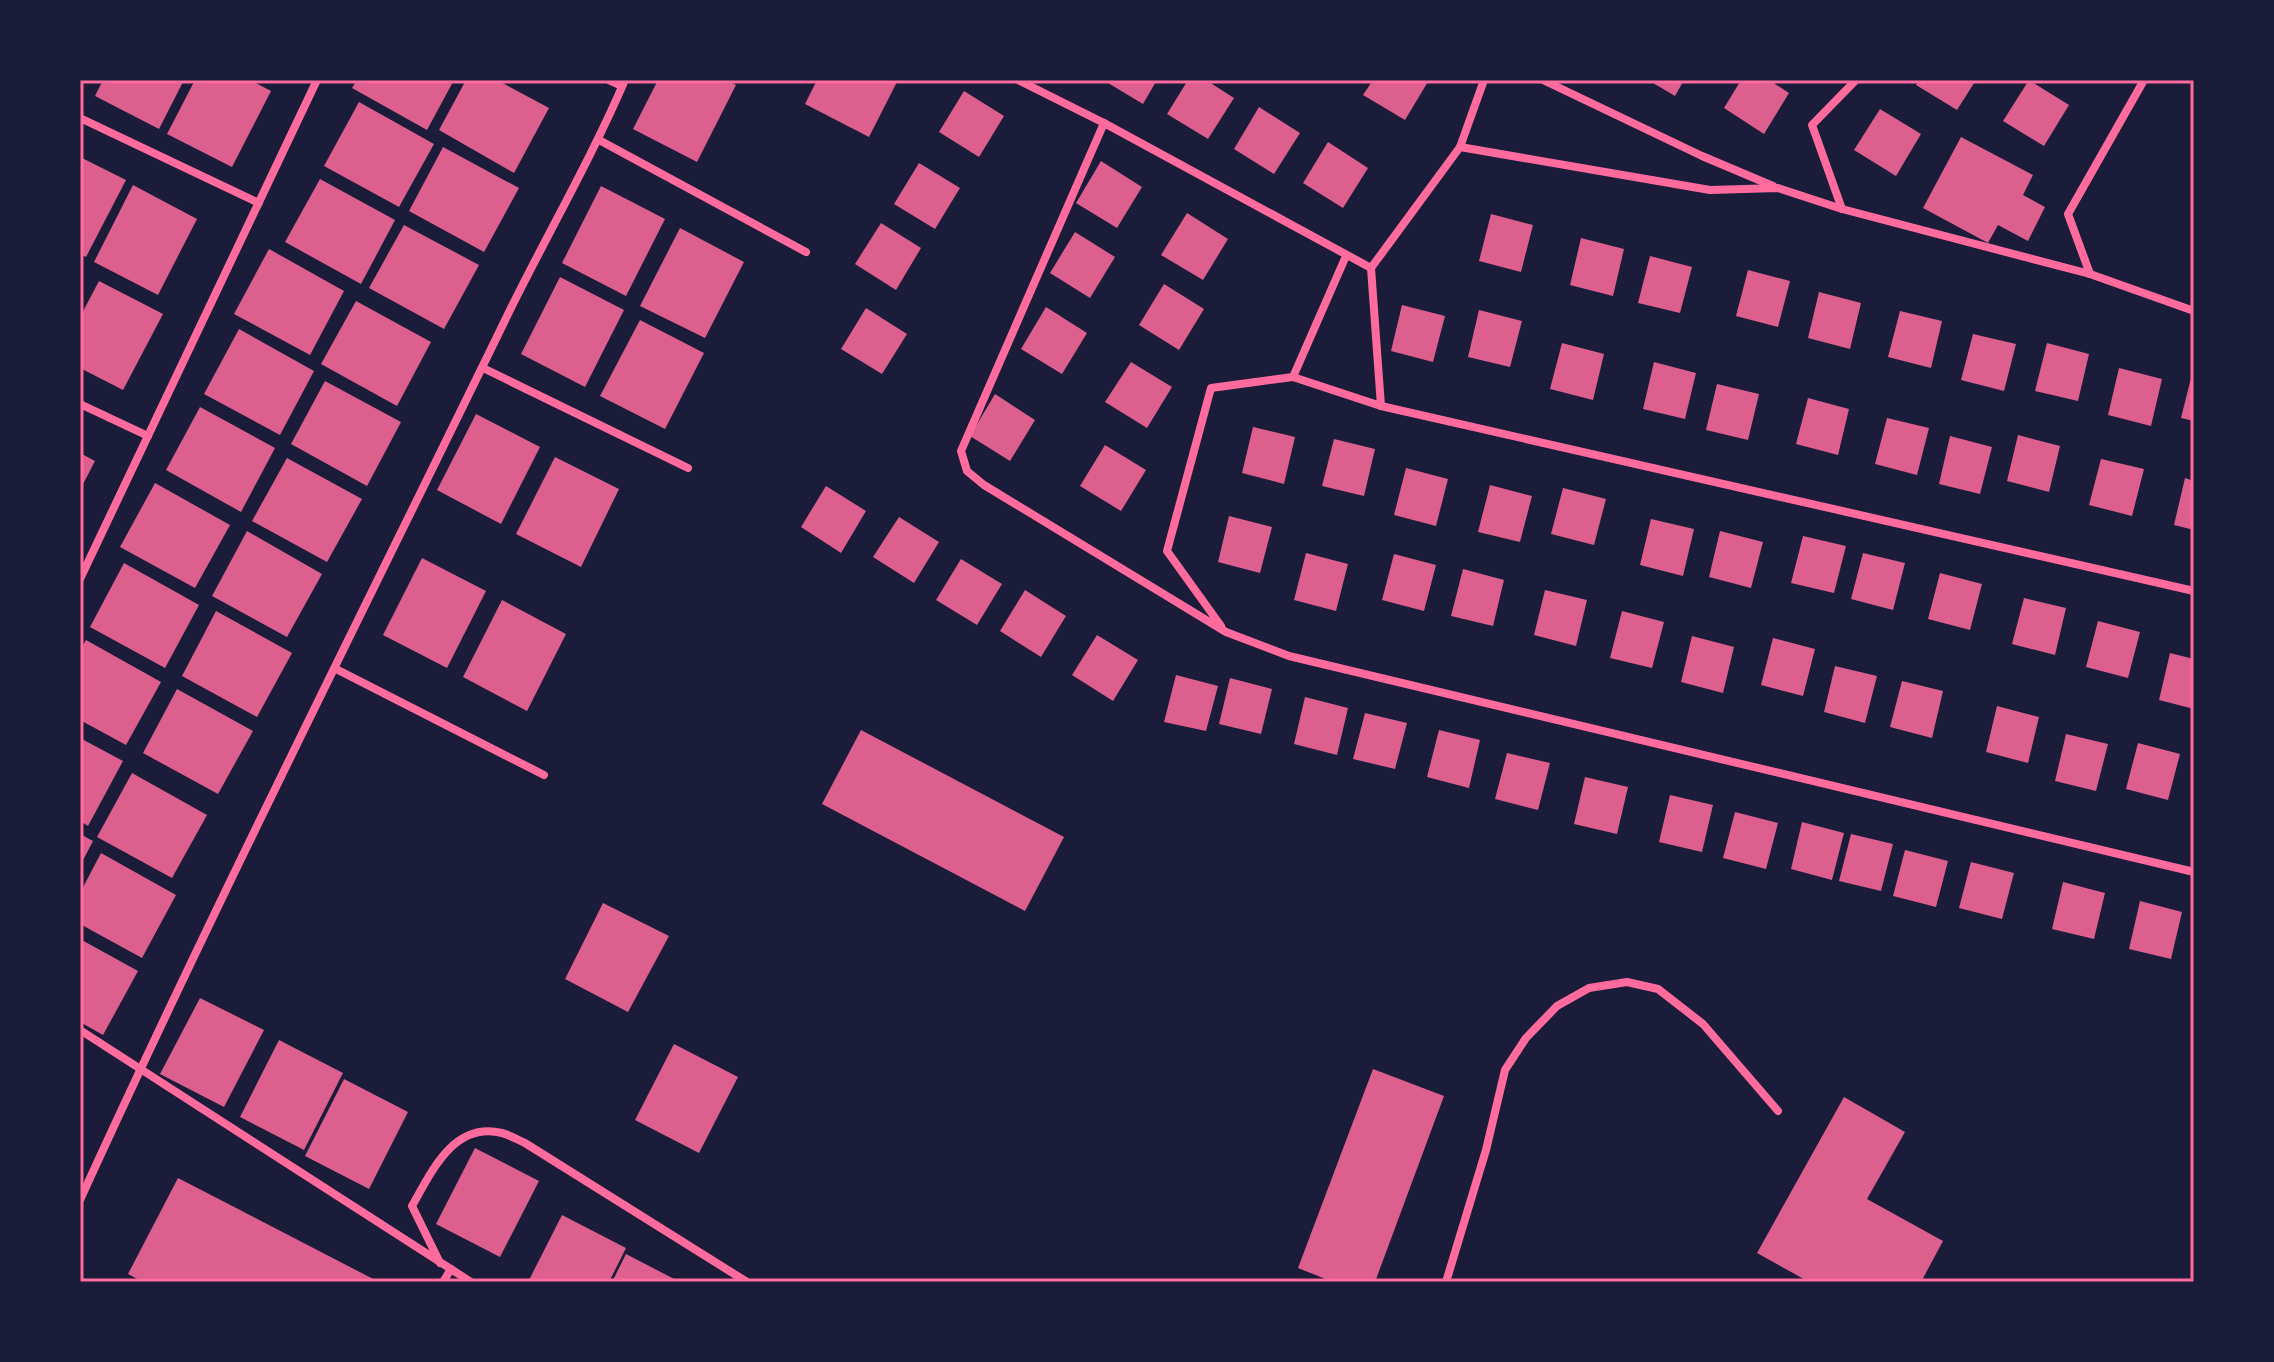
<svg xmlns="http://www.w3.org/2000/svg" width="2274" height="1362" font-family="'Exo 2',sans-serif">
<rect width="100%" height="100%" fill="#1b1b3a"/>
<!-- building -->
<g fill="#dd5f8e">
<path d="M103 80H184L159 129 95 96Z"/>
<path d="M195 80H250L271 91 232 167 167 134Z"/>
<path d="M357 80H454L427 130 352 88Z"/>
<path d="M466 80H497L549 108 514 173 439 130Z"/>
<path d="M658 80H726L736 85 697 162 633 129Z"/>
<path d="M817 80H898L869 137 805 104Z"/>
<path d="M1103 80H1157L1143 104Z"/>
<path d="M1188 80H1206L1234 98 1208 139 1167 114Z"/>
<path d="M1373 80H1429L1405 120 1363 95Z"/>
<path d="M1648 80H1684L1675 96Z"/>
<path d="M1741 80H1769L1789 93 1764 134 1724 108Z"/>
<path d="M1919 80H1976L1957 110 1916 85Z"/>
<path d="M2029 80 2069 105 2044 146 2003 121Z"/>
<path d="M964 91 1004 116 979 157 939 132Z"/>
<path d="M359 102 434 144 399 207 324 166Z"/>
<path d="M1259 107 1300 133 1274 174 1234 149Z"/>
<path d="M1880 109 1921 134 1896 176 1854 150Z"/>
<path d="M1961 137 2033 175 2023 195 2045 207 2028 241 1998 225 1988 243 1923 208Z"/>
<path d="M1328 142 1368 168 1343 208 1303 183Z"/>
<path d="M443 147 519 188 484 252 409 211Z"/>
<path d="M80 157 126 180 86 257 80 254Z"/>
<path d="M1101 161 1142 187 1117 228 1076 203Z"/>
<path d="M919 163 960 188 935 229 894 204Z"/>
<path d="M320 179 395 220 361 284 285 242Z"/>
<path d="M133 185 197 219 158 295 94 262Z"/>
<path d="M601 186 665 219 626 296 562 263Z"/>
<path d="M1187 213 1228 239 1203 280 1161 255Z"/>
<path d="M1491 214 1533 225 1521 272 1479 261Z"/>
<path d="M881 223 921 248 896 290 855 264Z"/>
<path d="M404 225 479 265 444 329 369 288Z"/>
<path d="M680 228 744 262 705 338 640 306Z"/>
<path d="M1075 232 1115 257 1090 298 1050 273Z"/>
<path d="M1581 238 1624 249 1613 296 1570 285Z"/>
<path d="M269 249 344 291 310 355 234 314Z"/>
<path d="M1650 256 1692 267 1680 313 1638 303Z"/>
<path d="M1748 270 1790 281 1778 327 1736 316Z"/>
<path d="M560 277 624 310 585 387 521 354Z"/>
<path d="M99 281 163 314 123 390 80 368V317Z"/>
<path d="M1164 284 1204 309 1179 350 1139 325Z"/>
<path d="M1819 292 1861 303 1850 349 1808 338Z"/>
<path d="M356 301 431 342 397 406 321 364Z"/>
<path d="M1402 305 1445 316 1433 362 1391 351Z"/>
<path d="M1046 307 1087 333 1062 374 1021 349Z"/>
<path d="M866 308 907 334 882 374 841 349Z"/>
<path d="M1479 310 1522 321 1510 367 1468 357Z"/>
<path d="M1900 311 1942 321 1931 368 1888 357Z"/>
<path d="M640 320 704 353 665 429 600 396Z"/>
<path d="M239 329 314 371 280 435 204 394Z"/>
<path d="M1973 334 2016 344 2004 391 1961 380Z"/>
<path d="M1562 343 1604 354 1593 400 1550 389Z"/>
<path d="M2047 343 2089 354 2078 401 2035 391Z"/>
<path d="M1131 362 1172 387 1147 428 1105 402Z"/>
<path d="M1654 362 1696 373 1685 419 1643 409Z"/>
<path d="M2119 368 2162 379 2151 426 2108 415Z"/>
<path d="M2193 370H2194V421L2181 418Z"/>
<path d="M325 381 401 422 367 486 291 444Z"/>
<path d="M1717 384 1759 394 1748 440 1706 430Z"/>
<path d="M995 394 1035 420 1010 461 970 436Z"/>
<path d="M1808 398 1849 409 1838 455 1796 444Z"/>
<path d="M200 407 275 448 241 512 166 470Z"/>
<path d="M476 414 540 447 501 524 437 490Z"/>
<path d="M1887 418 1929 428 1917 475 1875 464Z"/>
<path d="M1253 427 1295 437 1284 484 1242 473Z"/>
<path d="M2018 435 2060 446 2049 492 2007 481Z"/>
<path d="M1950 436 1992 447 1980 494 1939 484Z"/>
<path d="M1334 439 1375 449 1364 496 1322 486Z"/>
<path d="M1105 445 1146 470 1121 511 1080 486Z"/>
<path d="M80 453 95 461 80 490Z"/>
<path d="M555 457 619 489 581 567 516 534Z"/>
<path d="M287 458 362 499 327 562 252 521Z"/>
<path d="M2101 459 2144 469 2132 516 2089 505Z"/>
<path d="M1406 468 1448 479 1436 526 1394 515Z"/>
<path d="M2185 478 2194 481V530L2174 525Z"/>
<path d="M155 483 230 525 195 588 120 547Z"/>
<path d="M1490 485 1532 496 1520 542 1478 532Z"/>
<path d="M826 486 866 511 841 553 801 527Z"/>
<path d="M1563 488 1606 499 1594 545 1551 534Z"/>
<path d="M1229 516 1272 527 1260 573 1218 562Z"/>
<path d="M899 517 939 542 914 583 873 557Z"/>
<path d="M1651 519 1694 529 1683 576 1640 565Z"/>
<path d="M247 531 322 574 287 637 212 596Z"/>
<path d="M1720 531 1763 542 1751 588 1709 577Z"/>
<path d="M1803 536 1846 546 1834 593 1791 583Z"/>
<path d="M1306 553 1348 564 1336 611 1294 600Z"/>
<path d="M1863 553 1905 563 1893 610 1851 599Z"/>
<path d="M1394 554 1436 565 1424 611 1382 600Z"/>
<path d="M422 558 486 591 447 668 383 635Z"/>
<path d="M961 559 1002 584 977 625 936 600Z"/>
<path d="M124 563 199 605 165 668 90 627Z"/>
<path d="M1463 569 1504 580 1493 626 1451 616Z"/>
<path d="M1940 573 1982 584 1970 630 1928 619Z"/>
<path d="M1025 590 1066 616 1041 657 1000 631Z"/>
<path d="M1545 590 1587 600 1576 646 1534 635Z"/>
<path d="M2024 598 2066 608 2055 655 2012 644Z"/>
<path d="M502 600 566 634 527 711 463 677Z"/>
<path d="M216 611 292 653 257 717 182 676Z"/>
<path d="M1622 611 1664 622 1652 668 1610 658Z"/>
<path d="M2098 621 2140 632 2128 678 2086 667Z"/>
<path d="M1097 635 1138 660 1113 701 1072 675Z"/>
<path d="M1692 636 1734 647 1723 693 1681 682Z"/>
<path d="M1773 638 1815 649 1803 696 1761 685Z"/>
<path d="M86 640 161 682 126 745 80 720V650Z"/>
<path d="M2170 653 2194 659V709L2159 700Z"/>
<path d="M1835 666 1877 676 1865 723 1824 712Z"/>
<path d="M1176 675 1218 686 1206 731 1164 722Z"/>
<path d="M1230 678 1272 689 1261 734 1219 724Z"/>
<path d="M1902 681 1943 691 1932 738 1890 727Z"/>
<path d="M177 689 253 731 218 794 143 753Z"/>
<path d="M1305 697 1348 708 1337 755 1294 744Z"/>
<path d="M1997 706 2039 717 2028 763 1986 752Z"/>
<path d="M1365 713 1407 723 1395 769 1353 759Z"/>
<path d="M861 730 1064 837 1025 911 822 804Z"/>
<path d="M1439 730 1480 740 1469 788 1427 777Z"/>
<path d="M2066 734 2108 744 2096 791 2055 781Z"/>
<path d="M80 738 123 761 88 826 80 821Z"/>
<path d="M2138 743 2180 754 2168 800 2126 789Z"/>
<path d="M1507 753 1550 763 1538 810 1495 799Z"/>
<path d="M132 773 207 815 172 878 97 837Z"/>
<path d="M1585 777 1628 787 1617 834 1574 824Z"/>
<path d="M1670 795 1713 805 1702 852 1659 842Z"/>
<path d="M1735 812 1778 823 1766 869 1723 858Z"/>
<path d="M1802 822 1844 833 1832 880 1791 869Z"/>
<path d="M80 834 93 841 80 866Z"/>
<path d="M1851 834 1893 844 1881 891 1839 881Z"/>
<path d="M1905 850 1948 861 1936 907 1893 896Z"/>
<path d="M101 853 176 895 142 958 80 924V893Z"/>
<path d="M1971 862 2014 873 2002 919 1959 908Z"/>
<path d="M2063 882 2105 893 2094 939 2052 929Z"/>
<path d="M2140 901 2182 912 2171 959 2129 949Z"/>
<path d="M603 903 669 936 628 1012 565 979Z"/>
<path d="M80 939 138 971 103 1035 80 1022Z"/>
<path d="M200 998 264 1030 224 1107 160 1074Z"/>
<path d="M279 1040 343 1073 304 1150 240 1117Z"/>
<path d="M674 1044 738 1077 699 1153 635 1120Z"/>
<path d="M1373 1069 1444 1096 1375 1282H1333L1298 1268Z"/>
<path d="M344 1079 408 1112 369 1189 305 1156Z"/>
<path d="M1844 1097 1905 1132 1867 1199 1943 1241 1921 1282H1809L1757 1253Z"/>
<path d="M475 1148 539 1181 500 1257 436 1224Z"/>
<path d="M178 1178 379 1282H143L128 1274Z"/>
<path d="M562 1215 626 1248 609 1282H528Z"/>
<path d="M626 1254 680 1282H612Z"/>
</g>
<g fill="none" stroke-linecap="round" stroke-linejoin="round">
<!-- minor -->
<g stroke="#ff6b9d" stroke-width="8">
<path d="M609 80 622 86"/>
<path d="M1018 80 1104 123 1371 268"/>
<path d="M1543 80 1702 156 1773 186"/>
<path d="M80 118 259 203"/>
<path d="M1104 123 961 451 967 471 984 485 1226 632 1289 656 2194 872"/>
<path d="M599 140 806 252"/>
<path d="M1460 147 1710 190 1778 188 1842 209 2090 274 2194 311"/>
<path d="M1842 209 1812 125 1856 80"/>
<path d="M2090 274 2068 214 2144 80"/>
<path d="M483 368 688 468"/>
<path d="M1293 377 1346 256"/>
<path d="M80 404 148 436"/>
<path d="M1381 406 1371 268 1460 147 1484 80"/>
<path d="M80 579 317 80"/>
<path d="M1221 626 1167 551 1211 388 1293 377 1381 406 2194 591"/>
<path d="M336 669 544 775"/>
<path d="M80 1030 471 1282"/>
<path d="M80 1200C217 900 366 606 510 310 548 233 591 159 625 80"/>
<path d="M440 1263 412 1206C431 1173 453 1121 502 1133 510 1135 518 1140 525 1143L747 1282"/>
<path d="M443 1282 451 1269"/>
<path d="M1446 1282 1486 1150 1505 1070 1526 1038 1557 1006 1589 988 1627 982 1658 989 1703 1024 1778 1111"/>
</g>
</g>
<!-- border -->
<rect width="2274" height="1362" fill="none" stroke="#1b1b3a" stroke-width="164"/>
<rect x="82" y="82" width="2110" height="1198" fill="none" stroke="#ff6b9d" stroke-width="3"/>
</svg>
